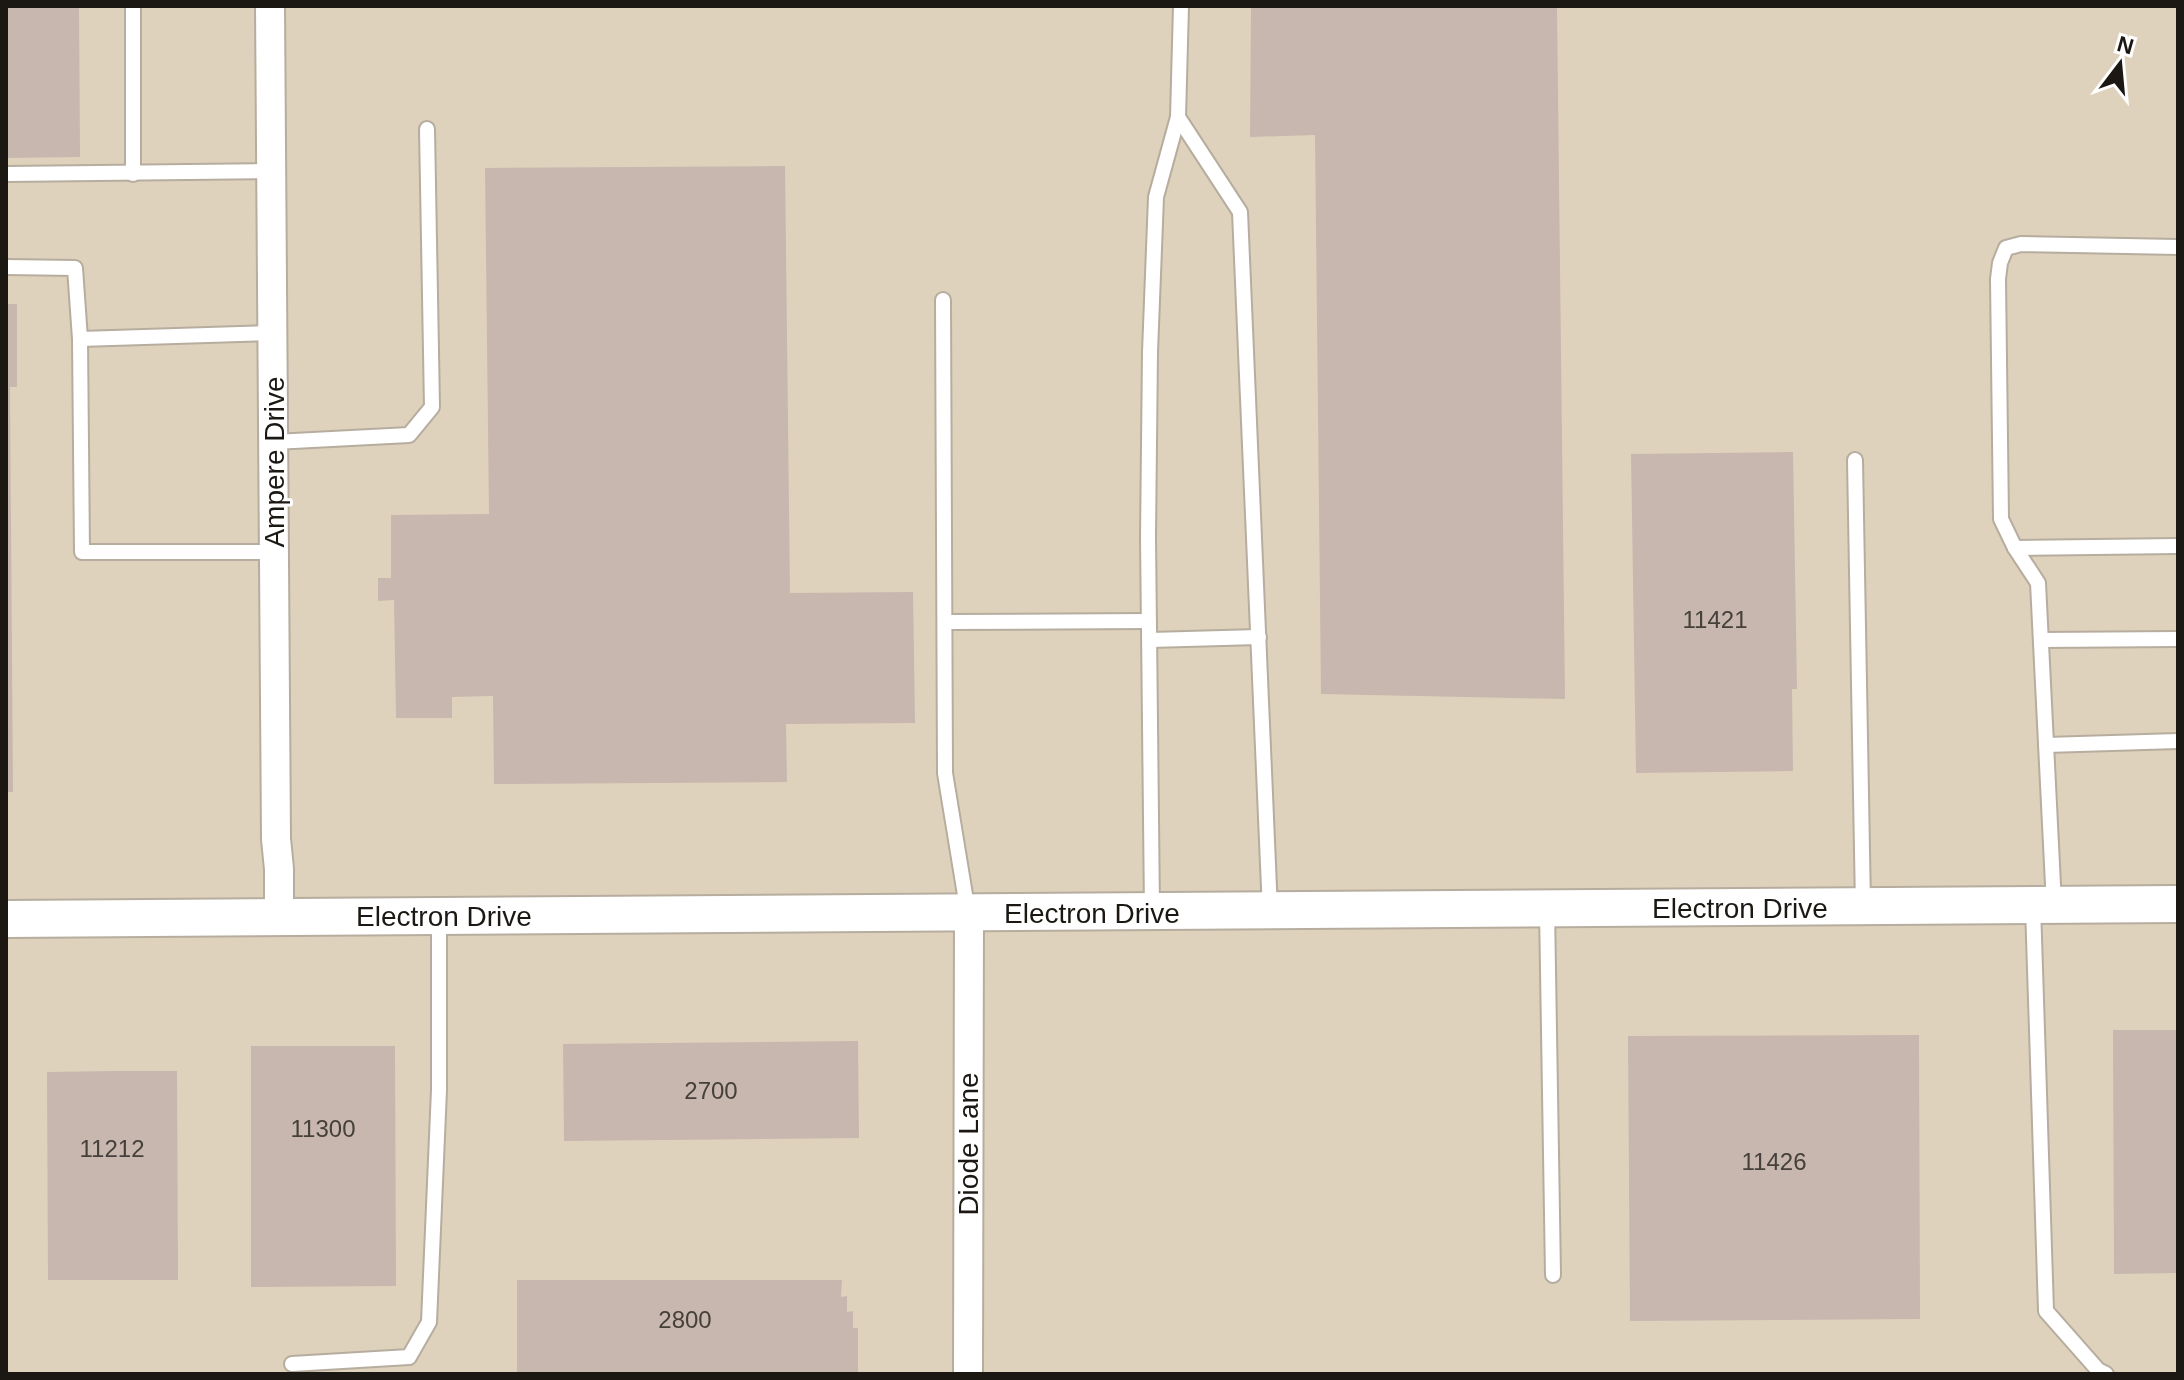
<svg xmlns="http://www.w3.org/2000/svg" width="2184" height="1380" font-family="Arial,sans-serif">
<rect width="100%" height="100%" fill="#e7ded0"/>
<!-- built -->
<rect fill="#dfd2bc" x="6" y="6" width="2172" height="1368"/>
<!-- building -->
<g fill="#c7b7ae">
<path d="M6 6H79L80 157 6 158Z"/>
<path d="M1251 6H1557L1565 699 1321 694 1315 135 1250 137Z"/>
<path d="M785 166 790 593 913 592 915 723 786 724 787 782 494 784 493 696 452 697V718H396L394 600 378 601V578H391V515L489 514 485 168Z"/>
<path d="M6 304H17V387H10L13 792H6Z"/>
<path d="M1793 452 1797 689H1792L1793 771 1636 773 1631 454Z"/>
<path d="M2113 1030H2178V1273L2114 1274Z"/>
<path d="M1919 1035 1920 1319 1630 1321 1628 1036Z"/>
<path d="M858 1041 859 1138 564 1141 563 1044Z"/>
<path d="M251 1046H395L396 1286 251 1287Z"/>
<path d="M115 1071H177L178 1280H48L47 1072Z"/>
<path d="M517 1280H842L841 1297 847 1296V1312L853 1311V1328H858V1374H517Z"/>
</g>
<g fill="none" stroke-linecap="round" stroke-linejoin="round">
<defs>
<g id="service">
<path d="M133 6V174"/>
<path d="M1181 6 1178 117 1240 212 1270 911"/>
<path d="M6 174 271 171"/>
<path d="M6 267 75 268 80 339 273 333"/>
<path d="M943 300 945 773 968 913"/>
<path d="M80 339 82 552H274"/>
<path d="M274 442 409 435 432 407 427 129"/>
<path d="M1855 460 1863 906"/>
<path d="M2015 548 2178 546"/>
<path d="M945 622 1149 621"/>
<path d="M1150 640 1259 637"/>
<path d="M2041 640 2178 639"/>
<path d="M2046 745 2178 741"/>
<path d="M2054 905 2038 583 2015 548 2001 519 1998 279 2000 263 2006 248 2021 244 2178 247"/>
<path d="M2033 906 2046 1311 2098 1370 2106 1374"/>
<path d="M1547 909 1553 1275"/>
<path d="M1152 910 1148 537 1150 352 1156 197 1178 117"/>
<path d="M292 1364 409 1357 429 1322 439 1090V917"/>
</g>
<g id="minor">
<path d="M270 6 276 839 279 869V917"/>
<path d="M968 1374 969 914"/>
</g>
<path id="tertiary" d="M6 919 2178 904"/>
</defs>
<!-- service casing -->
<use href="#service" stroke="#b6ad9f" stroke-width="18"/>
<!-- minor casing -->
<use href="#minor" stroke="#b6ad9f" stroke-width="32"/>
<!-- tertiary casing -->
<use href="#tertiary" stroke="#b6ad9f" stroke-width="40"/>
<!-- service -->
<use href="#service" stroke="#fff" stroke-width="14"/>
<!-- minor -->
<use href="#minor" stroke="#fff" stroke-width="28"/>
<!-- tertiary -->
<use href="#tertiary" stroke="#fff" stroke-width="36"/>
</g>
<g text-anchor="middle" stroke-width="6" stroke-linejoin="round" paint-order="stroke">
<!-- number labels -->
<g font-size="24" fill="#46403a">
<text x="1715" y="628">11421</text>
<text x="711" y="1099">2700</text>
<text x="323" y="1137">11300</text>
<text x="112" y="1157">11212</text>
<text x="1774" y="1170">11426</text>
<text x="685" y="1328">2800</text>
</g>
<!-- street labels -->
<g font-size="28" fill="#1b1813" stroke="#fff">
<text transform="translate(274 462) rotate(-90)" y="10">Ampere Drive</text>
<text x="1740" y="918">Electron Drive</text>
<text x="1092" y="923">Electron Drive</text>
<text x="444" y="926">Electron Drive</text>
<text transform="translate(968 1144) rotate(-90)" y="10">Diode Lane</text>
</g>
</g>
<!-- border -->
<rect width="2184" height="1380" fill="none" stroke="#1b1813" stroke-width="16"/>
<!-- north arrow -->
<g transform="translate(2120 64) rotate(16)" stroke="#ffffff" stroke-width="6" paint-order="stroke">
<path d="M0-6L14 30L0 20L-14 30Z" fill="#1b1813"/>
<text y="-12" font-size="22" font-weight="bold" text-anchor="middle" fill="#1b1813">N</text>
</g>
</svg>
